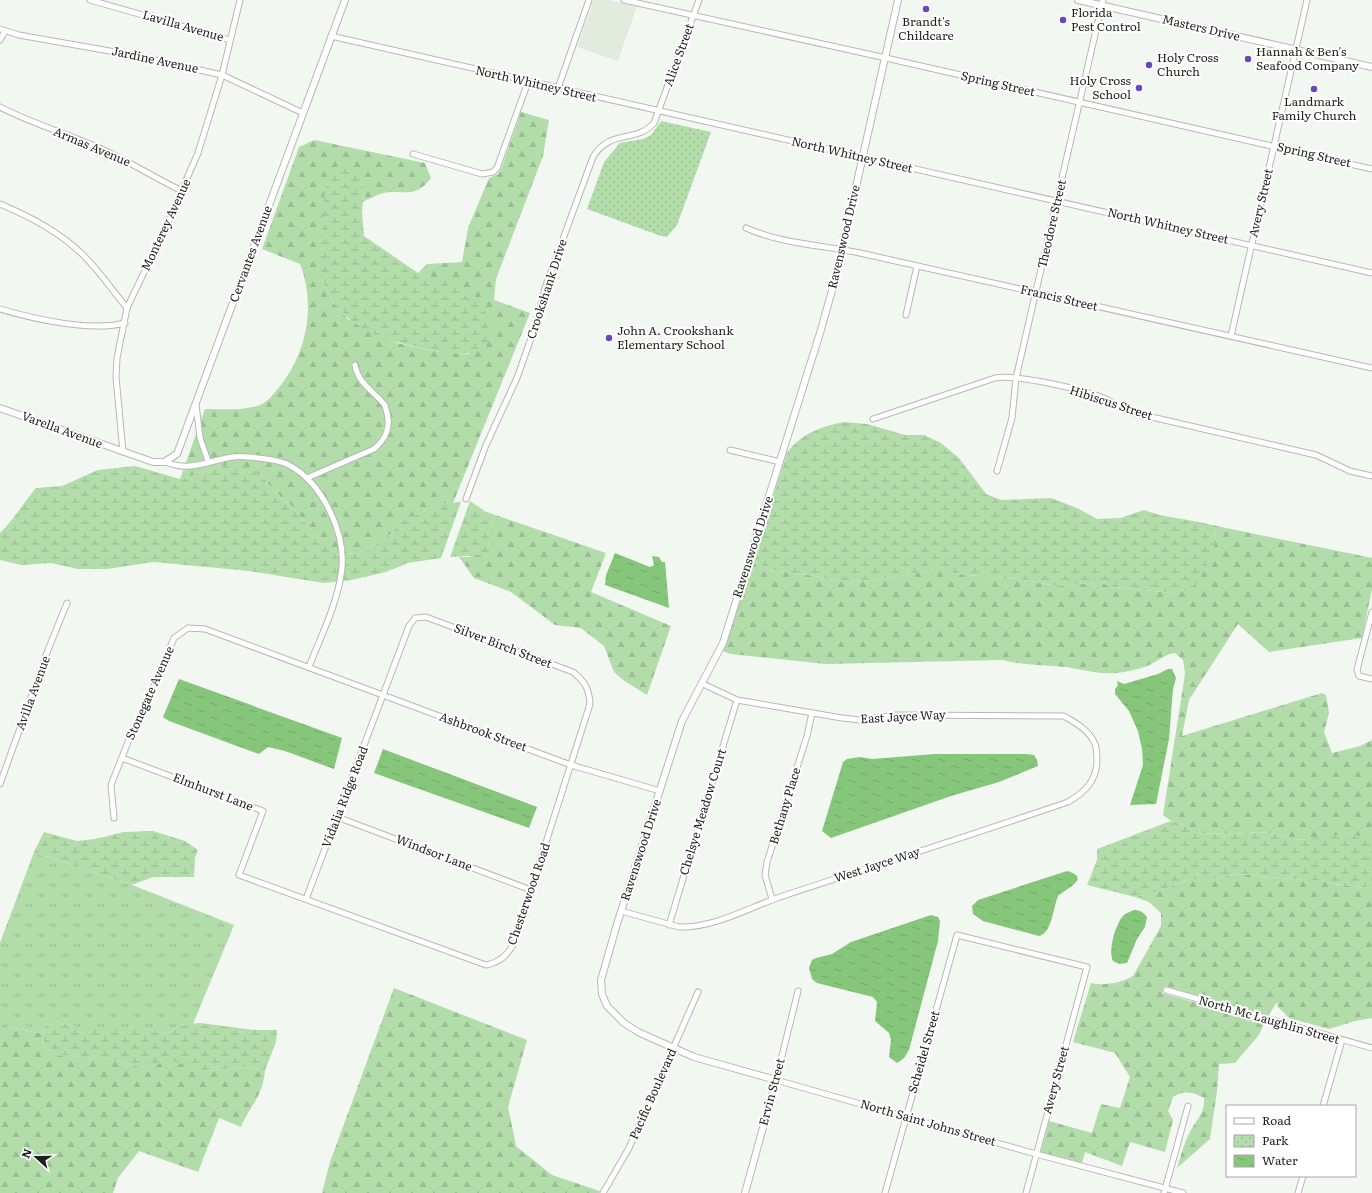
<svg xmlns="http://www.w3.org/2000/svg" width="1372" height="1193" font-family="Literata,serif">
<defs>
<pattern id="grass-tufts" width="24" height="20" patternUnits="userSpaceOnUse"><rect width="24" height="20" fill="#b2dcaa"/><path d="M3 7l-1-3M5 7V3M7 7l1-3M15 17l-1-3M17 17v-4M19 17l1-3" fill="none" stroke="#99bc92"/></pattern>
<pattern id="forest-firs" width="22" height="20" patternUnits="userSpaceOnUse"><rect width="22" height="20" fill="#b2dcaa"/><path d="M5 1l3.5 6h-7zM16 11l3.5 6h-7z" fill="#99bc92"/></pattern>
<pattern id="wetland-marsh" width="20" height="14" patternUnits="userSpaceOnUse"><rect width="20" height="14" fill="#b2dcaa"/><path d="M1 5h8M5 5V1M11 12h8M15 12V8" fill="none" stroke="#99bc92"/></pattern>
<pattern id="park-dots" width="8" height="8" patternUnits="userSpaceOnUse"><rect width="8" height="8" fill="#b2dcaa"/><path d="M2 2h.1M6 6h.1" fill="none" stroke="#99bc92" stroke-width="1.8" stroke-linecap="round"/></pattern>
<pattern id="water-ripples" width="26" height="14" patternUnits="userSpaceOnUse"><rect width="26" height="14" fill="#85c67a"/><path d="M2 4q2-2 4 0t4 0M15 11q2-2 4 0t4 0" fill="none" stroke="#72aa69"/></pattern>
</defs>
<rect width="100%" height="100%" fill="#f2f8f1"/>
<!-- built -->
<path fill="#e1ecdf" d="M594 0H608L637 6 618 61 577 47Z"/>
<!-- grass -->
<path fill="url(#grass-tufts)" d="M34 852 132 885 234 925 193 1024 178 1025 169 1034 142 1028H81L58 1022 45 1026 44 1034 0 1025V943Z"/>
<!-- forest -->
<g fill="url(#forest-firs)">
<path d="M521 112 549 120 543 156 496 279 494 300 530 313 453 503 441 504 402 520 391 534 361 554 338 553 312 532 294 508 274 491 262 476 228 465 180 479 205 409C222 409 243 411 260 405 268 402 275 392 280 386 307 353 316 304 300 264L262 249 299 147 314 140 425 163 431 178C414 200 405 189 383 193 376 195 369 199 363 202L364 189 322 281 334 303 348 319 397 343 439 352 469 354 436 280 418 273 427 264 462 262 468 228 489 178 498 174 501 169Z"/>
<path d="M484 511 606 553 591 592 671 626 647 695 623 680 614 672 604 646 581 628 555 625 511 592 474 578 459 557H470L492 526Z"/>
<path d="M1212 525 1372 558V589L1362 638 1269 652 1238 624 1189 700 1182 736 1322 693 1326 695 1329 713 1324 732 1332 753 1360 746 1372 740V839L1323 837 1300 840 1279 834 1258 832 1235 834 1197 833 1185 826 1171 821 1163 815 1185 674 1183 660 1175 653C1163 655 1163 658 1153 663 1145 668 1133 670 1124 672 1105 676 1085 670 1066 667 1044 665 1023 665 1002 660L826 664 731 654 723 651 753 560 770 570 815 576 848 583 901 576 934 569 966 575 1019 579 1057 586 1098 582 1114 587 1174 593 1216 541Z"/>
<path d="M1237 874 1305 880H1321L1335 884 1372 888V1018L1355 1021 1329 1029 1289 1018 1278 1007 1277 1002 1268 1016 1164 986 1162 993 1265 1022 1259 1035 1235 1063 1219 1064 1217 1091 1210 1139 1177 1168C1181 1156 1184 1143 1190 1132 1196 1119 1205 1114 1204 1098 1193 1092 1184 1090 1173 1097L1168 1111 1173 1120 1165 1152 1130 1142 1122 1166 1085 1152 1082 1163 1041 1152 1049 1121 1092 1133 1101 1104 1120 1108 1130 1077 1115 1053 1073 1042 1091 983C1102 986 1123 983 1133 976L1161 926V913L1149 902 1135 897 1157 892 1190 879H1211Z"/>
<path d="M394 988 527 1040 508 1107 516 1146 552 1175 600 1191 599 1193H322L330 1162Z"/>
<path d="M0 1025 44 1034 43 1046 55 1055 103 1058 141 1067 157 1065 167 1057 207 1071 243 1067 265 1070C263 1097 250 1105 241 1127L219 1118 198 1172 139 1151 118 1178 113 1193H0Z"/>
</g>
<!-- wetland -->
<g fill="url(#wetland-marsh)">
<path d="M345 164 360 176 364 189 362 213 364 236 418 273 460 288 484 309 493 328 485 349C459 358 439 352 413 346 379 339 347 327 329 294 327 290 324 285 322 280 319 267 321 243 322 229 323 208 324 189 329 169Z"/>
<path d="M844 422 867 424 905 435H924L941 443 959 458 986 494 1001 500 1051 498 1077 508 1097 519 1120 518 1144 510C1166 518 1189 519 1212 525L1216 541 1210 560 1194 589 1174 593 1114 587 1098 582 1057 586 1019 579 966 575 934 569 901 576 848 583 815 576 770 570 753 560 787 453C800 434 822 426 844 422Z"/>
<path d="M228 465 248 467 262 476 274 491 294 508 312 532 339 553 361 554 391 534 402 520 441 504 461 502 441 558 408 563 386 572 352 580 324 583 249 571 154 562 107 569H78L51 563 21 565 0 560V533C14 520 23 503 36 488L62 486 98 470 135 466 180 479Z"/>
<path d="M470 501C474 504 479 507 483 510 494 521 496 542 489 555L450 557Z"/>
<path d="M1171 821 1185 826 1197 833 1235 834 1258 832 1279 834 1300 840 1348 833 1372 839V888L1335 884 1321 880H1305L1237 874 1211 879H1190L1157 892 1135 897 1087 885 1097 860V849Z"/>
<path d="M153 831 185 841 198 850 195 857 194 877H153L132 885 34 852 44 832 77 841 95 839 124 832Z"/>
<path d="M58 1022 81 1028H142L169 1034 178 1025 200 1023 254 1030H277L276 1042 265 1070 243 1067 207 1071 169 1060 167 1057 157 1065 141 1067 103 1058 55 1055 43 1046 45 1026Z"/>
</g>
<!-- park -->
<path fill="url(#park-dots)" d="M661 121 711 132 677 225 667 237 661 236 587 209 604 162 620 143 643 139 651 135Z"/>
<!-- water -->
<g fill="url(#water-ripples)">
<path d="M615 553 650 567 654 565 652 556 659 557 662 562H665L669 608 605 585 606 575Z"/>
<path d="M1168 669H1172L1176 678 1173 689 1169 739 1156 804 1130 805 1143 765 1142 749 1138 731 1129 711 1115 694V689L1118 685 1117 681 1124 684 1158 674Z"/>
<path d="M179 679 342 738 334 769 285 751 268 747 259 754 169 721 163 717Z"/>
<path d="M383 749 537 807 529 828 374 773Z"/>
<path d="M935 754H1026L1034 755 1037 760 1038 766 999 782 951 796 831 838 822 831 843 762 847 759 860 757 872 759Z"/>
<path d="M1067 871C1093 878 1064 890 1058 896 1053 908 1052 933 1039 936L983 921 973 914 972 906 978 900Z"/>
<path d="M1134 910C1140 910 1143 912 1147 917L1145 927 1137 939 1127 963 1119 964 1113 961C1108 951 1115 925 1123 916 1126 913 1130 912 1134 910Z"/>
<path d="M931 915 938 917 940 921 938 941 909 1050 904 1058 897 1063 889 1057 891 1040 889 1033 875 1021 877 1002 873 997 817 983 812 979 809 968 812 960 816 958 832 954 851 942Z"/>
</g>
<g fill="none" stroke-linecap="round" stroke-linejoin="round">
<defs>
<g id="minor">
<path d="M90 0 230 40"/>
<path d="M624 0 886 58 1372 169"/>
<path d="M0 29 19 35 132 55 222 75 303 113"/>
<path d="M331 36 1372 273"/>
<path d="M0 40 5 31"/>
<path d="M558 88 589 0"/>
<path d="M0 107C31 123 65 133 97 147 127 160 153 177 182 191"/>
<path d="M413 154 482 174 493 172 497 168 528 82"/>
<path d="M0 204C29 216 58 231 81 253 98 269 112 290 127 308"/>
<path d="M746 228C782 244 822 245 860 253L1372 368"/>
<path d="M0 309C34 319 91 332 125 323"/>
<path d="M906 315 917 266"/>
<path d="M1231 336 1307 0"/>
<path d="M196 404 200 438 208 461"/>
<path d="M873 419 995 378C1018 374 1086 390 1108 400 1115 404 1122 409 1130 412L1316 455 1350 471 1372 476"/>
<path d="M730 450 780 462"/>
<path d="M123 452 116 377 117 358 127 308 167 224 198 153 222 75 240 0"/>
<path d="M164 462C170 463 176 466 182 466 204 468 224 454 248 457 261 458 275 459 287 464 323 482 348 536 341 575 336 607 320 638 309 667"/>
<path d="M997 471 1012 418 1016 378 1103 0"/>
<path d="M307 478 374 449C386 439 391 428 387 413 386 410 386 407 384 404 373 391 358 383 355 365"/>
<path d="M466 499 486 445 517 378 535 327 545 288 593 157C611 128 635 144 654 123L699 0"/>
<path d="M1372 612 1357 670 1359 676 1372 679"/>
<path d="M122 758 263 811 239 875 486 965C500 962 507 956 514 943L590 704C589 688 585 682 573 672L426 617 415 618 409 626 306 899"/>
<path d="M0 784 48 650 67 603"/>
<path d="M337 817 531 890"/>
<path d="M114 818 111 785 130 737 144 710 174 638 188 628 205 629 571 765 660 791"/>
<path d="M772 899 765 875 767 862 807 736 812 713"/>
<path d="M621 911 679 927C716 928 751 906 786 895 880 864 974 834 1068 802 1085 792 1096 782 1097 761 1097 755 1097 747 1094 742 1089 730 1074 722 1064 716L896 715 860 720 842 718 737 700 701 683"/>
<path d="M669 925 737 700"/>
<path d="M1166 990 1372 1048"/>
<path d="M798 991 776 1080 1036 1154 1183 1193"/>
<path d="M1323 1106 1342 1040"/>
<path d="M603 1193 629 1148 698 992"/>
<path d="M885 1193 957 935 1087 967 1026 1193"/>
<path d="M1164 1193 1188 1106"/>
<path d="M1298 1193 1303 1176"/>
</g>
<g id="tertiary">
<path d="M1078 0 1372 67"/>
<path d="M0 408 153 462H164L177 454 345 0"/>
<path d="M745 1193 776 1080 694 1057 638 1032 624 1023 607 1006 602 994 601 980 617 924 682 721 723 643 820 333 835 280 898 0"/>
</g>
</defs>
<!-- minor casing -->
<use href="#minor" stroke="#b4bab3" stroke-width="7"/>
<!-- tertiary casing -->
<use href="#tertiary" stroke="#b4bab3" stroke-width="8"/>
<!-- minor -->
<use href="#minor" stroke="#fff" stroke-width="5"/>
<!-- tertiary -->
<use href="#tertiary" stroke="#fff" stroke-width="6"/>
</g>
<!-- markers -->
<g fill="#6747c0" stroke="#fff" stroke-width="1.5">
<circle cx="926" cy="9" r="4"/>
<circle cx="1063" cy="20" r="4"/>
<circle cx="1248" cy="59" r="4"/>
<circle cx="1149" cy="65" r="4"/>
<circle cx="1139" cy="88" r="4"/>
<circle cx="1314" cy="89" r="4"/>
<circle cx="609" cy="338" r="4"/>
</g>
<g text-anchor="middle" stroke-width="4" stroke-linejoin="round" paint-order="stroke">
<!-- poi labels -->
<g font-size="12" fill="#1e201e" stroke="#fff" text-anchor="start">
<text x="1071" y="17">Florida<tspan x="1071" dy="14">Pest Control</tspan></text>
<text x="926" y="26" text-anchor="middle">Brandt's<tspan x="926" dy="14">Childcare</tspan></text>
<text x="1256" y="56">Hannah &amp; Ben's<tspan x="1256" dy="14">Seafood Company</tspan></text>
<text x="1157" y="62">Holy Cross<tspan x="1157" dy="14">Church</tspan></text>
<text x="1131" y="85" text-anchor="end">Holy Cross<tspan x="1131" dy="14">School</tspan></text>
<text x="1314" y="106" text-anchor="middle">Landmark<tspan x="1314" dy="14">Family Church</tspan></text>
<text x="617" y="335">John A. Crookshank<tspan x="617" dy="14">Elementary School</tspan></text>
</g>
<!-- street labels -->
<g font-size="12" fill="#1e201e" stroke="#fff">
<text transform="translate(183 26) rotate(16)" y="4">Lavilla Avenue</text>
<text transform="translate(1201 28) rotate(13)" y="4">Masters Drive</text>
<text transform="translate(679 55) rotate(-70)" y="4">Alice Street</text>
<text transform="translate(155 60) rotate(12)" y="4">Jardine Avenue</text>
<text transform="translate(536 84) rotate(13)" y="4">North Whitney Street</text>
<text transform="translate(998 84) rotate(13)" y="4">Spring Street</text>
<text transform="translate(92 147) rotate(23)" y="4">Armas Avenue</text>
<text transform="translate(852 155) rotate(13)" y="4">North Whitney Street</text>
<text transform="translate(1314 155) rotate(13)" y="4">Spring Street</text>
<text transform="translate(1261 203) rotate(-77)" y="4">Avery Street</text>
<text transform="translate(1052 224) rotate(-77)" y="4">Theodore Street</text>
<text transform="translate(166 225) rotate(-65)" y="4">Monterey Avenue</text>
<text transform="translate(1168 226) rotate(13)" y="4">North Whitney Street</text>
<text transform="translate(844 237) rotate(-77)" y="4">Ravenswood Drive</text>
<text transform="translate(251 254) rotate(-70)" y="4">Cervantes Avenue</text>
<text transform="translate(547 289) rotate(-72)" y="4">Crookshank Drive</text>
<text transform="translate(1059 298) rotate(13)" y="4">Francis Street</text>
<text transform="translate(1111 403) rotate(18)" y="4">Hibiscus Street</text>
<text transform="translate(62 430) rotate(20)" y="4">Varella Avenue</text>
<text transform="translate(753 547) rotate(-72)" y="4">Ravenswood Drive</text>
<text transform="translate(503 646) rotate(21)" y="4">Silver Birch Street</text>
<text transform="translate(33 693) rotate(-70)" y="4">Avilla Avenue</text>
<text transform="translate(150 693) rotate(-66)" y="4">Stonegate Avenue</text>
<text transform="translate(903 717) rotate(-3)" y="4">East Jayce Way</text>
<text transform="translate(483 732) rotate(20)" y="4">Ashbrook Street</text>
<text transform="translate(213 792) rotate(21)" y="4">Elmhurst Lane</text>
<text transform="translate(345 797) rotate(-69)" y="4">Vidalia Ridge Road</text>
<text transform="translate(785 806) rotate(-73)" y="4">Bethany Place</text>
<text transform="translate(703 812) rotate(-73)" y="4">Chelsye Meadow Court</text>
<text transform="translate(641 850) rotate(-72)" y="4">Ravenswood Drive</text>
<text transform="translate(434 853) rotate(21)" y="4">Windsor Lane</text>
<text transform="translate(877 865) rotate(-18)" y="4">West Jayce Way</text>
<text transform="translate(529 894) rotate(-71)" y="4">Chesterwood Road</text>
<text transform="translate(1269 1020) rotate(16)" y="4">North Mc Laughlin Street</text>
<text transform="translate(924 1052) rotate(-74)" y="4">Scheidel Street</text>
<text transform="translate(1056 1080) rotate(-75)" y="4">Avery Street</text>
<text transform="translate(772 1092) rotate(-75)" y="4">Ervin Street</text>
<text transform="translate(653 1094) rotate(-66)" y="4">Pacific Boulevard</text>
<text transform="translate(928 1123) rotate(16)" y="4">North Saint Johns Street</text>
</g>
</g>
<!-- legend -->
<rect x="1226" y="1105" width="130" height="72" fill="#ffffff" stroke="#a5a6a5"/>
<rect x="1234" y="1118" width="20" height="6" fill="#ffffff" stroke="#a5a6a5"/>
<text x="1262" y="1125" font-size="12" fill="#1e201e">Road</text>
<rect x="1234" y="1135" width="20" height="12" fill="url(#park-dots)" stroke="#a5a6a5"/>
<text x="1262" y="1145" font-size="12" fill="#1e201e">Park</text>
<rect x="1234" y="1155" width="20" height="12" fill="url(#water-ripples)" stroke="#a5a6a5"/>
<text x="1262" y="1165" font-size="12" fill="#1e201e">Water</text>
<!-- north arrow -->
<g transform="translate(36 1157) rotate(291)" stroke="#ffffff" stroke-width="3" paint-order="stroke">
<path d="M0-3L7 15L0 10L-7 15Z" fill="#1e201e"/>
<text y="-6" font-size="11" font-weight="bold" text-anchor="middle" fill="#1e201e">N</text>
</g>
</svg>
